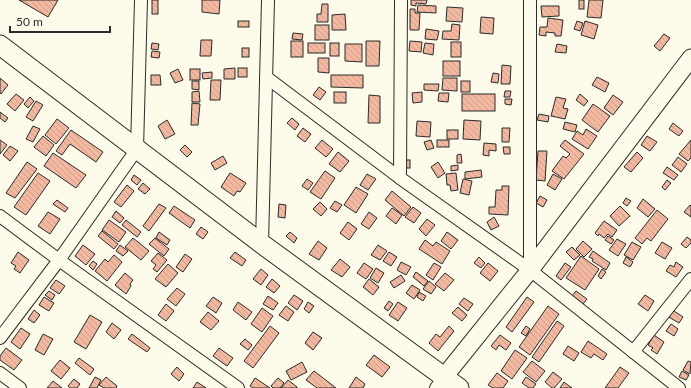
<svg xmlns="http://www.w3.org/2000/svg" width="691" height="388" font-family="Lato,sans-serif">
<defs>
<pattern id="building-back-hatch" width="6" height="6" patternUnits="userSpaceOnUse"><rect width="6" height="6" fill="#f2b8a0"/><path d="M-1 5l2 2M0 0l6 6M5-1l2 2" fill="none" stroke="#d09e8a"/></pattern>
</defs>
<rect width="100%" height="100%" fill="#fdfbea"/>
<!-- building -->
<g fill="url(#building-back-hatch)" stroke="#2b2b2b">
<path d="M19 0H58L48 17Z"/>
<rect x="152" y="0" width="6" height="14"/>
<path d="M202 0H220L219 14 202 12Z"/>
<path d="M411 0H427L426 4 416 3V6L411 5Z"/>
<rect x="579" y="0" width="5" height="9"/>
<path d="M589 0H603L601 18 587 17Z"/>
<path d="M322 4H328V22H317V14H321Z"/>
<path d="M418 5 436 6V13L417 12Z"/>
<path d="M541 6H559V16L542 17Z"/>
<path d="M447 7 463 8 462 22 446 21Z"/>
<path d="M410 9H415V13H420L419 30H410Z"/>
<path d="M345 14 346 30H332V15Z"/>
<path d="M481 17 494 18 493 34 480 33Z"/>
<path d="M548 18 563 20 561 36H555V33L546 32V36L539 35 540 27H547Z"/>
<rect x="238" y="21" width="11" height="6"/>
<path d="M577 21 583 23 580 31 574 29Z"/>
<path d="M585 21 598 25 594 39 581 35Z"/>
<path d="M452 24 460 25 459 40 442 39 443 31H451Z"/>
<rect x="315" y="25" width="14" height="15"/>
<path d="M426 29 439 31 437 40 425 39Z"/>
<path d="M293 33 303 34 302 40 292 39Z"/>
<path d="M664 34 670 38 660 51 654 46Z"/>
<path d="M201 40H212L211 56H200Z"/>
<rect x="291" y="41" width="12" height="16"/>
<path d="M366 41H380L379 66H366Z"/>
<path d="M410 41 422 42 421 52 409 51Z"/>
<rect x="451" y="42" width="10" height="15"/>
<path d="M152 43 159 44 158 50 151 49Z"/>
<rect x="308" y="43" width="17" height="10"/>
<rect x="330" y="43" width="9" height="13"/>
<path d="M425 43 434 44 433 55 423 53Z"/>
<path d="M345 44H362V62L345 61Z"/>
<path d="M557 44 567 46 566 53 555 52Z"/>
<rect x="242" y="48" width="7" height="9"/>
<path d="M152 51 160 52 159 58 151 57Z"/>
<path d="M318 58H329V73L318 72Z"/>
<rect x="443" y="61" width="17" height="15"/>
<path d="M502 65 511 66 510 84H501Z"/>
<path d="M235 68V79H224V69Z"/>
<rect x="238" y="68" width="9" height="9"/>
<path d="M178 69 183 80 175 83 170 73Z"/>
<rect x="190" y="69" width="10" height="11"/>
<path d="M212 72V78L203 79 202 73Z"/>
<path d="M493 73 499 74 498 83 491 82Z"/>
<path d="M151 75H160L161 85H151Z"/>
<path d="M331 75H363V88L331 87Z"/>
<path d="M597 77 609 83 605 92 592 85Z"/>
<path d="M0 78 8 85 1 94 0 93Z"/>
<path d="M443 78H457V91L442 90Z"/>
<path d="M211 80H221L220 100H210Z"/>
<path d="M192 81H199V90L192 89Z"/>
<rect x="461" y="81" width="9" height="11"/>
<path d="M424 84H439L438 91 424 90Z"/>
<path d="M319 87 326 92 320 100 313 95Z"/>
<path d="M199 91 200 102H192V92Z"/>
<path d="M505 91H511L510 97H504Z"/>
<rect x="334" y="92" width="12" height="11"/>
<path d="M422 92V102L413 103 412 93Z"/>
<path d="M439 93H449L448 102 438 101Z"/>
<path d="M16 94 24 100 15 111 7 104Z"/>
<rect x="462" y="94" width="33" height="17"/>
<path d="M580 94 588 101 584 106 576 100Z"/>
<path d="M369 95 380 96V123H368Z"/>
<path d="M613 95 623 102 613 115 604 108Z"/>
<path d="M30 97 34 101 28 108 24 104Z"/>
<path d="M556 97 566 99 563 108 568 109 565 119 551 116Z"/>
<path d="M505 99H512L511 105 505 104Z"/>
<path d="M36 101 43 105 33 121 26 117Z"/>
<path d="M192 103 200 104 198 125H191Z"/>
<path d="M593 104 610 116 598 132 582 120Z"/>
<path d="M0 112 8 118 5 122 0 118Z"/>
<path d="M539 114 549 116 548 122 537 120Z"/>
<path d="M292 118 299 124 295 130 287 123Z"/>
<path d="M57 119 69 128 56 144 45 135Z"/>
<path d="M167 120 175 134 165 139 158 126Z"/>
<path d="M464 120 481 121 480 140 463 139Z"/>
<path d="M417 121 431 122 430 137 416 136Z"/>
<path d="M565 122 577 125 575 132 563 129Z"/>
<path d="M673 123 683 131 679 136 669 129Z"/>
<path d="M33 126 40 129 33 142 26 139Z"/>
<path d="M303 128 311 134 305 142 297 136Z"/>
<path d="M502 128H510L509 142H502Z"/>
<path d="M586 129 597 136 588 149 572 139 577 131 583 135Z"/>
<path d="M71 130 103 152 96 162 70 144 62 155 56 151Z"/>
<rect x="447" y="130" width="11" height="9"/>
<path d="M43 136 54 145 46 156 34 147Z"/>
<path d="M647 136 657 142 650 151 641 145Z"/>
<path d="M0 140 7 145 0 154Z"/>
<path d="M322 140 333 149 326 157 315 148Z"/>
<path d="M431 140 434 148 427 150 424 142Z"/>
<rect x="437" y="140" width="12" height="7"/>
<path d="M565 140 584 154 564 179 552 171 563 156 566 158 570 154 560 146Z"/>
<path d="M691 140V158L688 161 679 154Z"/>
<path d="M484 143 496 144V151L489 150V156L483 155Z"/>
<path d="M185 145 192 152 187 157 180 150Z"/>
<path d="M10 146 18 151 10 161 3 155Z"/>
<path d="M503 147H510V154H504Z"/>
<path d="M538 151H547L545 181 536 180Z"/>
<path d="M338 152 349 161 340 172 329 164Z"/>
<path d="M637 152 643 158 631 172 624 167Z"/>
<path d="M53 153 86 175 76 188 44 166Z"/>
<path d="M461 154 462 163H457V155Z"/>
<path d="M223 156 227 163 215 170 211 163Z"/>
<path d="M678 157 687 164 681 172 672 165Z"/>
<rect x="404" y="160" width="6" height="8"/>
<path d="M27 162 37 169 15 198 6 193Z"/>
<path d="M438 162 445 173 438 178 431 167Z"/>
<path d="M458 165V170L451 171V166Z"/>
<path d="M667 167 678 175 674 180 663 173Z"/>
<path d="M481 170 482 177 465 179V172Z"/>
<path d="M325 171 335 178 321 199 310 192Z"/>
<path d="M38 173 50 181 26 215 14 207Z"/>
<path d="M230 173 246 183 240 192 237 191 234 196 221 187Z"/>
<path d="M456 173 458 190 451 191 450 185H447L446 174Z"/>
<path d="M367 174 376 179 368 190 360 185Z"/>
<path d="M553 174 562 179 555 190 547 185Z"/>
<path d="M134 175 141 180 137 185 131 180Z"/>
<path d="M307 179 313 183 308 190 302 186Z"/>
<path d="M463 179 472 181 469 195 460 193Z"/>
<path d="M667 180 671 183 665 190 662 187Z"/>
<path d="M143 183 150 189 145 194 138 189Z"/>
<path d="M127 185 134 191 121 207 114 202Z"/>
<path d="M502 186H509L508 215 489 214V207H495L496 190H502Z"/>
<path d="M356 187 368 194 356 213 344 205Z"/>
<path d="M392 191 411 207 404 216 385 200Z"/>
<path d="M540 196 547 200 543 207 536 203Z"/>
<path d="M626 198 631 201 627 206 623 203Z"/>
<path d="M643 199 655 209 648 217 637 208Z"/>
<path d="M57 200 68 208 65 212 53 204Z"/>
<path d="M335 201 342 205 337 212 330 208Z"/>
<path d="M320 202 327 209 321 216 313 209Z"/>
<path d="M159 204 166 208 149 231 143 226Z"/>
<path d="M279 204 286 205 285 218 278 217Z"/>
<path d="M690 205 691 206V217L684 212Z"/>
<path d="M174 206 195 220 190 228 169 213Z"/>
<path d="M620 206 630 216 619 226 610 216Z"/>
<path d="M413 207 421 213 414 223 405 217Z"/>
<path d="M392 208 402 215 396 224 386 216Z"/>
<path d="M657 210 668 219 651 241 647 238 642 244 635 238Z"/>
<path d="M116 211 124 218 120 223 112 217Z"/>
<path d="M48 212 60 219 50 234 38 226Z"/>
<path d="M369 212 377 218 369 229 361 224Z"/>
<path d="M494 217 499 226 491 230 487 222Z"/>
<path d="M427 219 435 225 426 236 419 229Z"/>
<path d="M109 220 126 232 119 242 102 230Z"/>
<path d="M126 220 141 232 137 237 122 225Z"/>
<path d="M604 221 617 230 612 237 608 234 604 238 599 234 598 236 595 233Z"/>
<path d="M348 222 357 229 349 240 340 233Z"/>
<path d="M201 227 208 232 203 239 196 234Z"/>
<path d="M102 231 118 244 114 249 98 236Z"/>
<path d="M159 232 170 240 167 245 156 238Z"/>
<path d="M290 232 297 238 294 243 286 236Z"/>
<path d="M447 232 458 240 451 249 441 241Z"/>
<path d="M608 236 614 240 611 244 605 240Z"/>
<path d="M687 237 691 240V243L686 248 681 244Z"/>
<path d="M133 238 149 251 141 260 125 247Z"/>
<path d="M155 238 169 249 164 256 149 244Z"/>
<path d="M617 239 626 244 618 256 609 250Z"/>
<path d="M425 240 433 246 436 242 450 251 442 264 419 249Z"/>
<path d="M318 241 327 248 319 260 309 254Z"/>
<path d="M583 241 592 249 584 257 576 249Z"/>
<path d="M632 242 641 247 633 260 624 255Z"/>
<path d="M662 242 672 248 665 259 655 253Z"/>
<path d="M83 245 95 254 86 265 75 256Z"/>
<path d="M120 245 128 251 123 256 116 251Z"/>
<path d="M378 245 387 251 380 260 371 255Z"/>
<path d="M572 247 580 255 574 260 566 252Z"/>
<path d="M593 251 610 263 606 270 592 261 593 259 589 257Z"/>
<path d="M18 252 29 260 20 273 14 269 16 266 11 263Z"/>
<path d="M235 252 246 260 242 266 230 258Z"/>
<path d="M389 252 397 257 391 266 383 261Z"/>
<path d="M158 253 167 260 157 272 153 269 156 265 151 261Z"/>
<path d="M185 254 192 259 183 272 176 267Z"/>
<path d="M114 255 122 262 107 281 95 271 105 259 108 262Z"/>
<path d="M581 256 599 269 585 290 566 278Z"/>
<path d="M479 257 485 263 481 268 474 263Z"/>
<path d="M626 257 633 262 630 267 623 263Z"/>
<path d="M340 259 350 267 342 277 331 270Z"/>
<path d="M93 261 97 264 93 270 89 266Z"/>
<path d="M401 262 411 267 406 275 397 270Z"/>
<path d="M676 262 683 267 676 277 666 271 670 265 674 267Z"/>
<path d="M364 263 373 269 366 279 357 273Z"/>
<path d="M434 263 441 267 433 280 426 275Z"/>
<path d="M488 263 498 271 490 281 480 273Z"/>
<path d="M565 263 571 267 561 280 556 276Z"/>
<path d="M168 264 178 273 166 287 155 279Z"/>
<path d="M376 268 384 273 378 283 370 278Z"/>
<path d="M261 269 268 275 261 285 253 279Z"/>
<path d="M602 269 606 272 601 279 598 276Z"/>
<path d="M416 272 428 281 424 286 413 277Z"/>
<path d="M125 273 133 280 130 284 131 286 126 294 115 285Z"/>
<path d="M445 273 454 280 444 291 435 284Z"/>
<path d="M401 275 405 281 394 288 390 282Z"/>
<path d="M272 279 280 286 274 293 266 287Z"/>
<path d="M369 279 379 287 373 295 363 287Z"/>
<path d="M56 280 65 286 59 294 50 288Z"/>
<path d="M429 281 436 287 431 294 423 289Z"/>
<path d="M412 285 420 290 414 299 406 293Z"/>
<path d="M177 288 185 294 176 306 167 299Z"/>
<path d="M49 291 55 295 52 300 45 295Z"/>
<path d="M576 291 587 299 583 304 572 296Z"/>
<path d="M419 292 426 296 423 301 417 297Z"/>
<path d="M294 295 303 301 297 310 288 303Z"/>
<path d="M645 295 654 301 648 311 638 304Z"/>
<path d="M268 296 278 303 273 310 263 304Z"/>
<path d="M44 297 54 303 49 311 39 305Z"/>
<path d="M213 297 222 303 216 313 206 306Z"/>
<path d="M527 297 534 302 512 332 506 327Z"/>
<path d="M464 298 473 304 468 311 459 304Z"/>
<path d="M389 301 393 304 388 311 384 308Z"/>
<path d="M238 302 252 312 246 320 233 310Z"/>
<path d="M308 302 314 306 309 313 304 309Z"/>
<path d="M398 302 407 308 398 321 389 315Z"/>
<path d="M166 304 174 311 166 321 158 315Z"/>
<path d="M286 306 294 312 288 321 279 315Z"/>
<path d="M548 306 559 314 530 355 519 347Z"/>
<path d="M458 307 467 315 462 321 452 313Z"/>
<path d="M262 308 273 316 262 332 251 324Z"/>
<path d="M671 309 683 317 679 323 667 316Z"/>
<path d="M34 310 40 315 34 323 28 319Z"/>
<path d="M208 312 219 321 211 330 200 322Z"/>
<path d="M90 315 102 322 86 349 74 342Z"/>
<path d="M557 321 564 326 539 362 532 357Z"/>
<path d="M112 323 121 330 114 339 106 332Z"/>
<path d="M671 324 678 329 674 336 666 331Z"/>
<path d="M270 326 279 333 253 368 244 361Z"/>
<path d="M449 326 454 331 438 351 429 343 436 334 440 337Z"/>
<path d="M526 326 530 329 526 336 521 333Z"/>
<path d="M21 328 30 334 20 349 11 342Z"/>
<path d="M313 332 322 338 313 350 305 343Z"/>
<path d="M43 334 53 339 44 355 35 350Z"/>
<path d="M132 334 150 348 147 352 128 339Z"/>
<path d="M500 335 511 343 506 350 499 345 496 350 491 346Z"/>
<path d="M654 335 664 342 657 354 651 350 653 348 648 345Z"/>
<path d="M245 339 252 345 248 350 240 344Z"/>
<path d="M588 341 607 354 603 360 594 354 591 358 581 352Z"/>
<path d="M568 346 579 353 574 361 563 354Z"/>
<path d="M6 348 22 360 14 370 0 360V356Z"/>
<path d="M219 348 233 358 227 366 213 356Z"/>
<path d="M515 350 527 358 512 379 501 371Z"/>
<path d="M374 355 390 367 382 377 366 365Z"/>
<path d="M79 358 94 369 90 375 75 363Z"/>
<path d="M60 360 70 368 61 379 51 371Z"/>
<path d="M532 361 545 371 536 382 523 372Z"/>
<path d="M688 361 691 362 690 374 683 370Z"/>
<path d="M302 362 307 372 291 380 286 371Z"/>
<path d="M177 367 184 374 179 381 171 374Z"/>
<path d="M620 367 629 373 618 388H605Z"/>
<path d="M314 371 336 388H317L306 380Z"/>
<path d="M682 371 689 375 686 380 679 377Z"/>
<path d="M553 372 562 379 554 388H552L545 382Z"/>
<path d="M497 373 508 381 503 388H493L488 385Z"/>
<path d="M95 377 101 380 97 388H89Z"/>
<path d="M106 377 117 386 116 388H104L99 385Z"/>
<path d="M356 377 365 384 363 388H349Z"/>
<path d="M526 377 536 384 533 388H529L522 383Z"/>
<path d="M255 378 270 388H253L250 386Z"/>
<path d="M278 378 284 383 280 388H273L271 386Z"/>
<path d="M74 379 80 384 77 388H70L68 386Z"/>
<path d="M288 380 297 387V388H281Z"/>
<path d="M53 381 62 388H47Z"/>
<path d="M197 382 206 388H193Z"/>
<path d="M564 382 572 388H560Z"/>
</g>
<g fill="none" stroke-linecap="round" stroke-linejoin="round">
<defs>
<g id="minor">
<path d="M266 77 400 178 530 270 679 388"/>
<path d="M400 178 401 0"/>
<path d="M0 216 59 260 238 388"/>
<path d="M262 244 268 0"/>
<path d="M530 270V0"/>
<path d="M0 338 59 260 137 149 141 0"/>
<path d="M633 352 691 279"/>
<path d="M0 373 20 388"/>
<path d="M436 388 444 377"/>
</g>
<path id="secondary" d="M444 377 530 270 691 58"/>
<path id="primary" d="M0 45 262 244 459 388"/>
</defs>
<!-- minor casing -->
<use href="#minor" stroke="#2b2b2b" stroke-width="14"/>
<!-- secondary casing -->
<use href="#secondary" stroke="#2b2b2b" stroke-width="19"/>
<!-- primary casing -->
<use href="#primary" stroke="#2b2b2b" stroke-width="21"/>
<!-- minor -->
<use href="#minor" stroke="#fdfbea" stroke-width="12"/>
<!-- secondary -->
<use href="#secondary" stroke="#fdfbea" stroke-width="17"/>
<!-- primary -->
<use href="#primary" stroke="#fdfbea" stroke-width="19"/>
</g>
<!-- scale -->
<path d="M10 26v6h100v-6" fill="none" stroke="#2b2b2b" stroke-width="2"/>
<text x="16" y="26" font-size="12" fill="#2b2b2b" stroke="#fdfbea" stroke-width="3" paint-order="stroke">50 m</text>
</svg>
